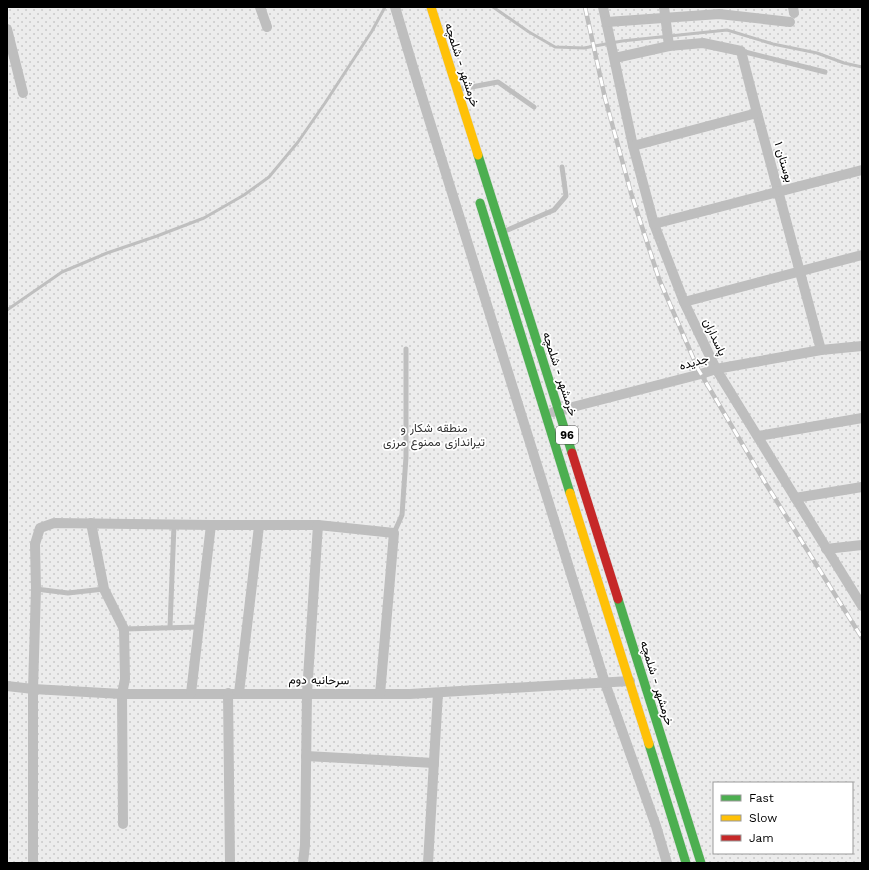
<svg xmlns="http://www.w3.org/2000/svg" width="869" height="870" font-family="'Work Sans',Vazirmatn,sans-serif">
<defs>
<pattern id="park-dots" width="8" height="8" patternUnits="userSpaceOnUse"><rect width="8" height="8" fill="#ececec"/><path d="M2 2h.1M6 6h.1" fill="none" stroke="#c9c9c9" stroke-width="1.8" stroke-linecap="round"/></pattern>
</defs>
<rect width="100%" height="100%" fill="#fff"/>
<!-- park -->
<path fill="url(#park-dots)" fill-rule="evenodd" d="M7 7H862V863H7ZM714 783H852V853H714Z"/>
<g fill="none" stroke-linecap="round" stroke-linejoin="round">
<!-- stream -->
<g stroke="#bfbfbf" stroke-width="3">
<path d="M493 7 529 32 555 47 584 48 622 41 727 30 773 44 817 53 844 63 862 67"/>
<path d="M7 310 62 272 107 253 157 236 204 218 244 195 269 177 298 142 325 103 372 31 385 7"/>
</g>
<defs>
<g id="fast">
<path d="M478 155 572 453"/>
<path d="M480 203 570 493"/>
<path d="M618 599 701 863"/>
<path d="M649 744 686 863"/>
</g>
<g id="slow">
<path d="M431 7 478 155"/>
<path d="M570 493 649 744"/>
</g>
<path id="jam" d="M572 453 618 599"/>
</defs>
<!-- fast casing -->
<use href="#fast" stroke="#dbdbdb" stroke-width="10"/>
<!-- slow casing -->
<use href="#slow" stroke="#dbdbdb" stroke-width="10"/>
<!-- jam casing -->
<use href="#jam" stroke="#dbdbdb" stroke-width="10"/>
<!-- lane -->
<g stroke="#bebebe" stroke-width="5">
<path d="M741 51 825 72"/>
<path d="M461 89 498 82 534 107"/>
<path d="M505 231 554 210 566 196 562 167"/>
<path d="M394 533 402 515 406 457V349"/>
<path d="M36 589 68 593 104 589"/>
<path d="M170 627 174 525"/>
<path d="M124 629 199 627"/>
</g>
<!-- street -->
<g stroke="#bebebe" stroke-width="10">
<path d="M260 7 267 27"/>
<path d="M395 7 418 84 605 683 656 826 667 863"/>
<path d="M603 7 633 146 654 224 684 302 716 369 862 606"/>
<path d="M793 7 794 13"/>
<path d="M607 22 719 14 790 22"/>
<path d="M7 29 23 93"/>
<path d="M669 46 703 43 741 51 757 113 821 350"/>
<path d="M615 58 669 46 664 7"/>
<path d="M633 146 757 113"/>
<path d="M654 224 862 170"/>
<path d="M684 302 862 255"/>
<path d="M553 412 701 374 716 369 821 350 862 346"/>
<path d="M758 436 862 418"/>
<path d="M795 498 862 487"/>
<path d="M91 523 104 589 124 629 125 679 122 694 123 824"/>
<path d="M826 549 862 545"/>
<path d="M7 686 33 689 122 694H410L630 681"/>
<path d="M191 693 211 525"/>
<path d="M228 693 230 863"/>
<path d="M239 693 259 526"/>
<path d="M306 756 434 763"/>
<path d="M33 863V689L36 589 35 544 40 528 54 523 211 525H318L394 533 380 694"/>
<path d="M303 863 305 845 307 693 318 525"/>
<path d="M428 863 438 693"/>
</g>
<!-- fast -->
<use href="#fast" stroke="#4caf50" stroke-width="9"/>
<!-- slow -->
<use href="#slow" stroke="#ffc107" stroke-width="9"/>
<!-- jam -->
<use href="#jam" stroke="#c62828" stroke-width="9"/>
<defs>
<path id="rail" d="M585 7 605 98 631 193 659 279 698 369 766 484 862 638"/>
</defs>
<!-- rail casing -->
<use href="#rail" stroke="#bebebe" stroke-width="4.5"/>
<!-- rail -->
<use href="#rail" stroke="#fff" stroke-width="3" stroke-dasharray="9" stroke-linecap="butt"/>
</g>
<g text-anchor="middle" stroke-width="3.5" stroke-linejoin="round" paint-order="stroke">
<!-- shield labels -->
<rect fill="#fff" stroke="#4c4c4c" stroke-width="1" x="556" y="426" width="22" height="18" rx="3"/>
<g font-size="11" font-weight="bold" fill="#000">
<text x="567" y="439">96</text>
</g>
<!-- street labels -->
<g font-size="12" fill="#000" stroke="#fff">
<text transform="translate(462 65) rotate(72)" y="4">خرمشهر - شلمچه</text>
<text transform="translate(784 162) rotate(74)" y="4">بوستان ۱</text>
<text transform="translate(715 337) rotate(65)" y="4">پاسداران</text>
<text transform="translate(694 362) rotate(-16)" y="4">جدیده</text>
<text transform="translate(560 374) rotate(72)" y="4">خرمشهر - شلمچه</text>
<text transform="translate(319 680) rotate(1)" y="4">سرحانیه دوم</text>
<text transform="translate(657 683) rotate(73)" y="4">خرمشهر - شلمچه</text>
</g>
<!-- park labels -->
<g font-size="12" fill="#333" stroke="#fff">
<text x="434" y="432">منطقه شکار و<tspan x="434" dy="14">تیراندازی ممنوع مرزی</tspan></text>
</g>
</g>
<!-- border -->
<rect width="869" height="870" fill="none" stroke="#000000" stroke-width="16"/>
<!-- legend -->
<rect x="713" y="782" width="140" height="72" fill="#ffffff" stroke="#999999"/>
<rect x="721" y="795" width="20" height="6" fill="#4caf50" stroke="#999999"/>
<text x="749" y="802" font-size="12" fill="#000000">Fast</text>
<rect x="721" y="815" width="20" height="6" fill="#ffc107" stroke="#999999"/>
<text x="749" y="822" font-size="12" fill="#000000">Slow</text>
<rect x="721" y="835" width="20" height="6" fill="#c62828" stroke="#999999"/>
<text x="749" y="842" font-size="12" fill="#000000">Jam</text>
</svg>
